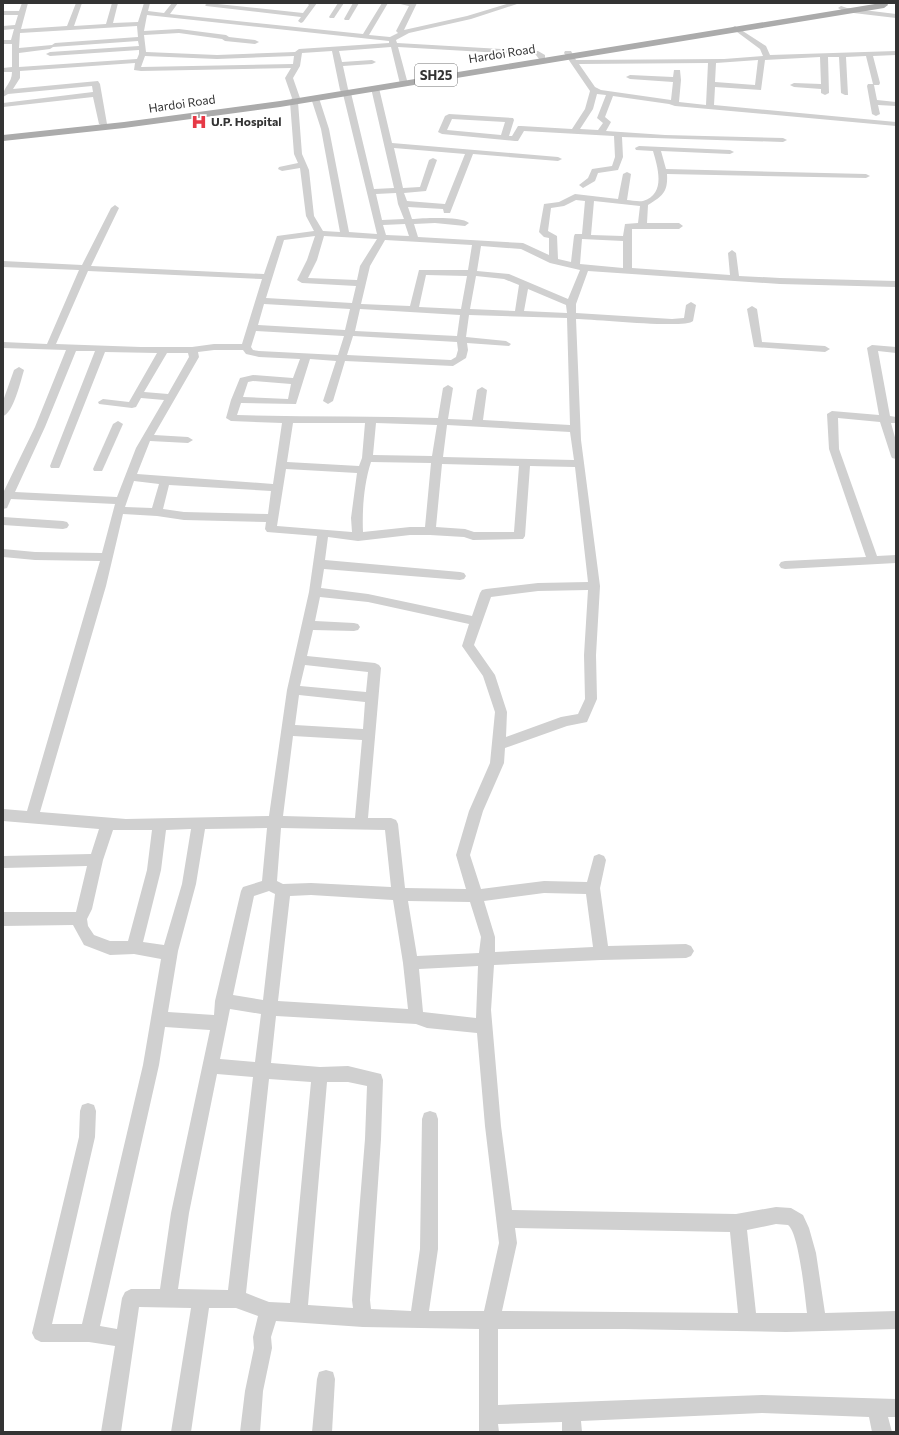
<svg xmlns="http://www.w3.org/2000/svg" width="899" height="1435" font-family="Commissioner,sans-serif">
<rect width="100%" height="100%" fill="#fff"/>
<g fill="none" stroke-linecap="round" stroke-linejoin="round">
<!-- minor -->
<g fill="#d0d0d0" fill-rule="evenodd">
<path d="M22 3H28L21 29 67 26 76 3H82L74 26 106 24 112 3H118L113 23 138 22 144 3H150L148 11 164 13 172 3H178L170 14 363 34 382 3H388L369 35 390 37 398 33 396 31 409 6 396 3H417L404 30 467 16 510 3H520L471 19 409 33 396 40 397 43 538 51 545 55V59H539L536 55 398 47 408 84 404 86 400 84 391 47 339 51 342 62 372 60 376 62 372 64 343 66 348 89 351 93 374 189 394 188 371 88 375 86 379 88 392 143 558 157 562 159 558 161 473 154 450 213H444L443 209 408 207 412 219C424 218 462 216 469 223L465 226 435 223 414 224 418 237 523 243 549 255V238L544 237 539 232 544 204 559 202 575 194 618 199 623 174 627 172 631 174 627 200C631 200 638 202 643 201 666 194 658 168 653 151L636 150 635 148 639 146 730 150 734 152 730 154 661 151 666 169 866 174 870 176 866 178 667 174C668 192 663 196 648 205L647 223H679L683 226 679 229H632V268L730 275 728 253 732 250 736 253 739 276 780 278 896 281V287L780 284 588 271 576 304V313L672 319 684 318 686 305 691 302 696 305 693 321C686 329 593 319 576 319L581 440 600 586 596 655 597 699 587 722 567 726 505 748 504 763 483 811 470 855 481 889 544 881 587 882 594 856 599 854 604 856 606 860 600 888 608 946 686 944 691 946 694 951 691 956 686 958 601 960 494 965 491 1010 501 1126 512 1210 736 1214 776 1207 791 1208 803 1215 809 1228 816 1253 825 1313 896 1311V1329L786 1332 624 1329H498V1405L762 1395 896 1399V1417H888L892 1432H872L869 1417 762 1413 581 1421 582 1432H562V1422L498 1424 499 1432H479V1329L363 1327 276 1321 271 1337 272 1348 263 1391 260 1432H240L245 1391 254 1348 253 1337 258 1316 236 1308H209L191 1432H171L191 1308 139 1307 121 1432H101L115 1346 89 1342H41L35 1339 32 1333 79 1137 80 1111 82 1105 88 1103 94 1105 96 1111 95 1137 52 1324H82L143 1065 161 959 134 954 110 955 84 945 73 925 3 926V912H76L87 866 3 868V856L91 854 99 829 3 821V809L27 811 100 561 35 560 3 557V549L35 552 102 553 115 504 11 499 7 508 3 509V493L35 427 66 350 3 348V342L47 344 79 270 3 267V261L82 265 111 208 115 205 119 208 91 266 264 274 277 236 314 231 306 216 300 168 282 171 278 169 279 167 298 163 294 154 290 102 292 98 285 78 291 68 141 71 134 70 135 63 20 71V78L13 89 98 81 100 84 107 124 103 126 99 124 93 97 3 107V103L93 92 92 86 8 94 3 97C3 86 12 84 12 72H3V68L12 67V44H3V40H11L14 29 3 30V26L15 25 18 15H3V11H19ZM147 15 389 41V43L299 49 295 52 217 55 146 52 144 35 179 33 222 39 225 41 255 44 259 42 255 40 229 37 226 35 179 29 144 31ZM137 26 138 37 55 43 52 45 19 48 20 33ZM138 41 139 46 50 52 46 54 50 56 139 50V54L137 59 19 67V53L50 49 53 47ZM332 51 340 90 343 94 377 234 349 232 329 129 319 98 315 96 311 98 321 129 340 232 323 231 314 216 309 170 302 154 298 102 300 98 293 78 300 66 302 53ZM145 56 217 59 294 56 293 64 141 67ZM394 148 465 154 445 204 407 201 404 193 426 191 437 160 433 158 429 160 420 187 403 188ZM396 193 398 204 404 219 382 220 376 194ZM576 200 585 201 582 234H575L574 236 571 262 558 259 557 236 548 231 551 208 564 206ZM594 201 640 206 638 223 625 224 623 236 591 235ZM405 224 409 236 386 235 383 225ZM315 236 307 260 297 280 302 283 356 286 352 303 266 298 284 240ZM324 236 377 239 360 266 357 280 308 278 317 260ZM582 239 623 241V268L580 264ZM385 240 472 245 468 270H419L410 306 361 304 370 266ZM481 246 521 249 550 263 580 270 568 299 509 274 477 271ZM88 271 262 279 242 344H214L192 347H141L56 344ZM426 275 467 276 461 309 419 307ZM476 276 504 279 519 285 515 311 470 309ZM528 289 566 305 567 313 524 311ZM264 304 350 309 345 330 258 325ZM360 309 460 315 457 336 355 331ZM469 315 567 318 570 425 483 420 487 390 482 387 477 390 472 420 448 419 453 388 448 385 443 388 438 418C371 416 305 417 237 415L241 403 296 404 310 359 336 361 323 401 328 404 333 401 345 361 453 366 466 358 468 350 467 343 509 346 511 344 506 341 466 337ZM256 331 344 336 338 355 259 351 253 350 251 347ZM353 336 457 342 458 350 456 357 451 360 347 355ZM214 350H243L246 354 259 357 300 359 293 378 253 375 240 378 231 400 226 418 231 421 282 423 273 484 137 474 150 441 188 443 193 440 188 437 154 435 199 357 198 352ZM76 351H95L50 466 51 468H59L60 466 105 352 157 353 129 402 103 399 98 402 99 404 132 408 136 407 141 398 164 400 136 448 117 497 15 492 45 427ZM167 353H188L189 357 168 394 144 392ZM253 381 291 384 288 399 243 397 248 382ZM293 423H365L362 458 359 466 287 462ZM376 423 437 425 432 456 373 455ZM447 425 570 432 574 460 443 457ZM371 462 431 463 425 527H410L363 532C362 510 364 483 371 462ZM442 464 519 466 514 532H474L465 529 436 527ZM530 466 575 467 588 582 538 583 486 589 482 590 480 593 472 616 368 594 321 588 324 569 460 580 464 579 466 576 464 573 460 572 325 560 328 537 358 541 410 535H430L464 537 473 540 523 539 525 536ZM286 469 357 473 351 518 352 532 277 526ZM134 481 159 484 152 508 125 507ZM169 485 271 491 268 514 184 512 163 509ZM123 514 157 516 184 520 266 522 265 529 267 532 317 536 309 592 287 690 269 816 126 819 40 812 106 586ZM588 590 584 655 585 699 578 714 561 717 506 737 507 712 495 675 474 645 491 597 538 591ZM320 597 368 602 469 624 462 646 483 676 495 712 490 763 469 811 456 855 466 889 405 888 398 824 396 820 391 818H368L381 668 379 665 375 663 307 656 313 630 354 631 358 630 360 627 358 624 354 623 315 621ZM305 665 368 672 366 692 300 686ZM299 695 365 702 363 729 295 725ZM293 736 362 740 355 818 283 816ZM267 828 262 881 243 887 241 891 215 1001 214 1015 168 1012 178 951 196 884 205 829ZM281 828 385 830 391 887 311 883 283 884 277 881ZM191 829 182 884 164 945 143 942 161 870 166 830ZM113 830H152L147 870 128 941H110L94 935 88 926 87 919 92 909 103 860ZM269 891 275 894 263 1000 233 995 254 896ZM544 893 586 894 593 947 495 952V937L484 901ZM311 895 393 900 403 963 408 1009 278 1001 290 896ZM408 901 470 902 481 937 479 953 417 956ZM478 966 476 1018 423 1012 419 969ZM230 1009 261 1014 255 1062 220 1059ZM276 1016 416 1024 427 1028 477 1033 485 1126 499 1243 484 1311H429L438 1249V1119L436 1113 430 1111 424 1113 422 1119 420 1249 411 1311 371 1309 370 1300 381 1139 383 1080 381 1074 348 1066 320 1067 271 1063ZM165 1027 210 1030 171 1213 160 1289H131L125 1292 122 1298 117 1329 100 1326 159 1065ZM217 1074 253 1077 228 1290 178 1289 189 1213ZM269 1079 311 1082 290 1303 269 1302 246 1293ZM327 1082H348L367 1086 365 1139 352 1300 353 1308 308 1305ZM776 1224 788 1225C799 1233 805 1297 807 1313H756L747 1230ZM515 1228 730 1232 738 1313 502 1311 517 1243Z"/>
<path d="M208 3 303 13 309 5 307 3H317L303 22 301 23 298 21 301 17 206 6 205 5Z"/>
<path d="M338 3H344L334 18H330L329 17Z"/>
<path d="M353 3H359L349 20H345L344 19Z"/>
<path d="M841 6 847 8 896 14V18L845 12 838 8Z"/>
<path d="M735 26 766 46 770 55 896 51V55L873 56 880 83 879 85H874L877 100 896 102V106L878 105 880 114 876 116 872 114 867 86 868 84H873L866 56 846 57 848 95H845L841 93 839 57H828L829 93 825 95 821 93V89L794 87 790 85 794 83 821 84 820 57 765 60 761 90 715 87 714 105 896 122V126L675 106 669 104 613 96 605 117 611 122 606 131 665 135 783 138 787 140 783 142 622 137 623 157 618 170 598 173 595 181 583 188 579 185 588 178 592 169 612 166 615 157 614 136 524 131 518 141H515L442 134 438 132 445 116 449 114 513 118 514 120 509 136H512L518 126H521L572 129 585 109 590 91 564 53 565 51H571L576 60 724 59 763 56 760 49 733 29 731 28ZM758 60 755 85 715 82 716 63ZM708 63 706 105 679 102 681 80 680 70H674L673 77 630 75 626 77 630 79 673 82 671 100 601 90 595 87 579 64ZM597 94 606 95 597 118 603 123 598 130 580 129 593 109ZM452 119 505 122 501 135 447 130Z"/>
<path d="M752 306 757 309 762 342 825 346 830 349 825 352 754 347 747 309Z"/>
<path d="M872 345 896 347V353L878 351 890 416 896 417V423H891L896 441V459L892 458 891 456 880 422 838 418 839 449 877 556 896 555V563L785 569 781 568 779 565 781 562 785 561 866 557 829 449 827 414 832 411 879 415 867 348Z"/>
<path d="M19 367 24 370C21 380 13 414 3 416V401L14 370Z"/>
<path d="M118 421 123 424 103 469 102 471H94L93 469 113 424Z"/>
<path d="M3 517 63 521 67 522 69 525 67 528 63 529 3 525Z"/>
<path d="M326 1370 333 1372 335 1379 332 1432H312L317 1379 319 1372Z"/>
</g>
<!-- major -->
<path fill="#ababab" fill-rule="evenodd" d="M881 3H887L888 5 884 8 280 107 124 128 3 141V135L124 122 280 101Z"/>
</g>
<!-- icons -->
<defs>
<symbol id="hospital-bare" viewBox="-9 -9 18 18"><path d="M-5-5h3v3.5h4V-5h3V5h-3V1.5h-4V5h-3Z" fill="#e63946" stroke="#fff" stroke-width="2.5" paint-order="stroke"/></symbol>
</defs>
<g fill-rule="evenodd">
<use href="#hospital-bare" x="188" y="111" width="22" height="22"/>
</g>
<g text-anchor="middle" stroke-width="4" stroke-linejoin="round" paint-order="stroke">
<!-- far-street labels -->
<g font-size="12" fill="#333" stroke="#fff">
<text transform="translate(502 54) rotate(-9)" y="4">Hardoi Road</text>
<text transform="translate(182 104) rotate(-8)" y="4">Hardoi Road</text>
</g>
<!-- far-poi labels -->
<g font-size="12" font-weight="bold" fill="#333" stroke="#fff" text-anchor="start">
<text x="211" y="126">U.P. Hospital</text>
</g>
<!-- shield labels -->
<rect fill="#fff" stroke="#707070" stroke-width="1" x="415" y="64" width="42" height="22" rx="3"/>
<g font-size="13" font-weight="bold" fill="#333">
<text x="436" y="80">SH25</text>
</g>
</g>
<!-- border -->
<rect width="899" height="1435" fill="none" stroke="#333333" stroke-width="8"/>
</svg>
